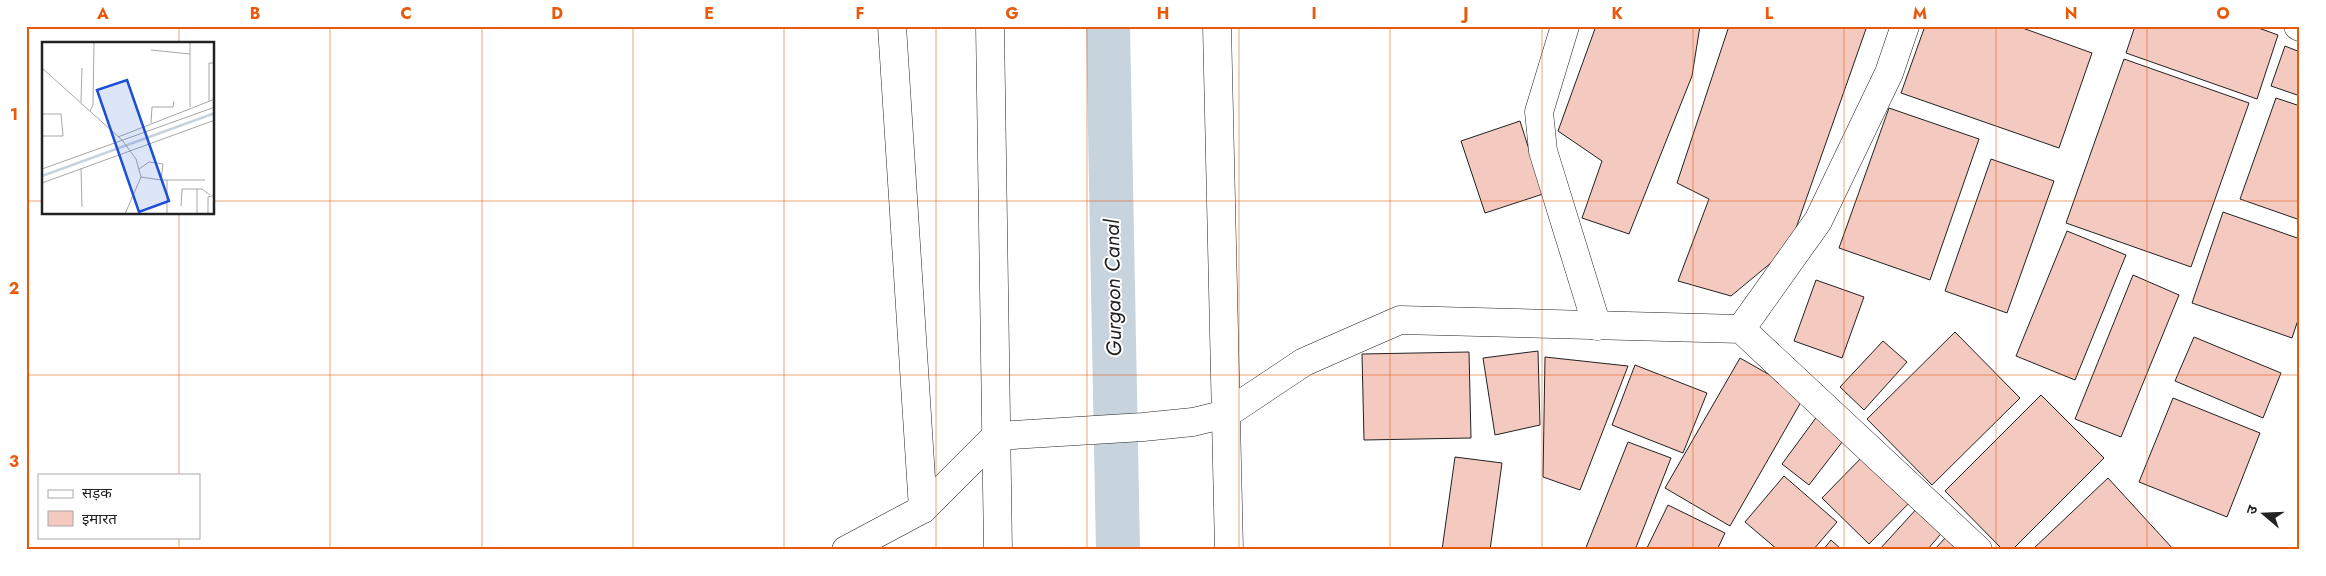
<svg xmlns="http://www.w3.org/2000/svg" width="2326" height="576" font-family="Jost,'Noto Sans Devanagari',sans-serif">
<rect width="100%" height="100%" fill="#fff"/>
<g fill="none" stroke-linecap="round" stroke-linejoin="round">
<!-- canal -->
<path stroke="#c7d3dd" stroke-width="44" d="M1108 26 1118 550"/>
</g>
<!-- building -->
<g fill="#f3c9c0" stroke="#222">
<path d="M1596 26H1700L1692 76 1629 234 1582 218 1602 161 1558 131Z"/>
<path d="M1729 26H1867L1789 248 1731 296 1678 281 1709 199 1677 183Z"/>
<path d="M1925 26H2017L2092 53 2059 148 1901 93Z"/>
<path d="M2135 26H2253L2278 35 2257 99 2126 53Z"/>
<path d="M2285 46 2300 52V96L2271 86Z"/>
<path d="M2124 59 2249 103 2191 267 2066 223Z"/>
<path d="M2276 98 2300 106V220L2240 199Z"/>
<path d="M1889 108 1979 139 1930 280 1839 248Z"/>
<path d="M1520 121 1543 194 1485 213 1461 141Z"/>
<path d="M1991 159 2054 181 2007 313 1945 291Z"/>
<path d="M2223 212 2300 239V314L2292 338 2192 303Z"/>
<path d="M2067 231 2126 255 2075 380 2016 356Z"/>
<path d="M2133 275 2179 295 2121 437 2075 419Z"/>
<path d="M1816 280 1864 297 1842 358 1794 341Z"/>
<path d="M1955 332 2020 398 1932 485 1867 419Z"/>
<path d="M2194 337 2281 373 2263 418 2175 381Z"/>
<path d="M1883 341 1907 362 1864 410 1840 387Z"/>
<path d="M1538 351 1540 425 1495 435 1483 358Z"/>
<path d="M1469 352 1471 438 1364 440 1362 354Z"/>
<path d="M1545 357 1628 366 1580 490 1543 477Z"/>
<path d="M1740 358 1805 395 1730 526 1665 488Z"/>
<path d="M1635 365 1707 393 1683 453 1612 425Z"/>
<path d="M2041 395 2104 458 2012 550H2003L1945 491Z"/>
<path d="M2173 398 2260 433 2227 517 2139 482Z"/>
<path d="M1818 415 1846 437 1809 485 1782 464Z"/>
<path d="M1628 442 1671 458 1635 550H1585Z"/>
<path d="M1867 452 1914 498 1869 544 1822 498Z"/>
<path d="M1455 457 1502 463 1490 550H1442Z"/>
<path d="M1784 476 1837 522 1813 550H1778L1745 522Z"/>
<path d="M2108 478 2174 550H2032Z"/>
<path d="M1668 505 1725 533 1717 550H1646Z"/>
<path d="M1920 505 1946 528 1927 550H1879Z"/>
<path d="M1948 535 1964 550H1934Z"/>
<path d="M1831 540 1842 550H1823Z"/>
</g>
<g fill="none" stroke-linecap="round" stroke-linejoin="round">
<defs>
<g id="minor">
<path d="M892 26 923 509"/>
<path d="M990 26 998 550"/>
<path d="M1565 26 1539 112 1543 151 1597 326"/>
<path d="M2298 26 2300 27"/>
<path d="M1741 329 1818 221 1889 73 1905 26"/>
<path d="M846 550 923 509 996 436 1143 427 1193 422 1226 414 1304 362 1400 320 1741 329 1978 550"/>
</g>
<path id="tertiary" d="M1217 26 1229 550"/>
</defs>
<!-- minor casing -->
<use href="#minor" stroke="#222" stroke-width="29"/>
<!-- tertiary casing -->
<use href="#tertiary" stroke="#222" stroke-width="29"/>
<!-- minor -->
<use href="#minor" stroke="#fff" stroke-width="28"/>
<!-- tertiary -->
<use href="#tertiary" stroke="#fff" stroke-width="28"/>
</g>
<!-- grid -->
<path fill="none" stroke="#e8590c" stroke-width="1" stroke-opacity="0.55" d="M179 26V44M330 26V550M482 26V550M633 26V550M784 26V550M936 26V550M1087 26V550M1239 26V550M1390 26V550M1542 26V550M1693 26V550M1844 26V550M1996 26V550M2147 26V550M26 201H44M214 201H2300M179 214V475M26 375H2300M179 537V550"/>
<g text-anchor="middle" stroke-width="4" stroke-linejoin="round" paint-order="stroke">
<!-- water labels -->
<g font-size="21" font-style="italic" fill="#222" stroke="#fff">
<text transform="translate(1113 288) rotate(-91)" y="7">Gurgaon Canal</text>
</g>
</g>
<!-- overview -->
<g transform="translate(42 42)">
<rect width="172" height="172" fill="#fff"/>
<path fill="none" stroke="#c7d3dd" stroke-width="2.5" d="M0 134 173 71"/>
<path fill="none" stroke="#a7a7a7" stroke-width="1" d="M109 8 148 12M0 26 80 98 94 117 99 135 83 172M167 59V21H173M39 60 40 26M148 65V0M48 69 51 63 52 0M0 72H19L21 94H0M109 81 110 65H131L132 59M76 95 173 57M39 126 40 165M0 127 173 65M97 127 107 120 121 122 119 138 99 135M119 138H163M0 141 173 78M155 147V172M139 164 140 147H160L168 153M125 172V138M166 172V155L173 153"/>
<path fill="#1d4ed8" fill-opacity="0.15" stroke="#1d4ed8" stroke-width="2.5" d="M85 38 127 159 97 170 55 48Z"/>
<rect width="172" height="172" fill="none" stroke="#222" stroke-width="2.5"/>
</g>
<!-- border -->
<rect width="2326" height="576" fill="none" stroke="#ffffff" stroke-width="55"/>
<!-- legend -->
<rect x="38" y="474" width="162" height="65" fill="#ffffff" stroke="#a7a7a7"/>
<rect x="48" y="490" width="25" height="8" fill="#ffffff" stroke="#a7a7a7"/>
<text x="82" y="498" font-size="15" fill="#222222">सड़क</text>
<rect x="48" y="511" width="25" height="15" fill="#f3c9c0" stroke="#a7a7a7"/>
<text x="82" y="524" font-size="15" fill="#222222">इमारत</text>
<!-- north arrow -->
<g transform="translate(2264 514) rotate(289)" stroke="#ffffff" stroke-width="4" paint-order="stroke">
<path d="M0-4L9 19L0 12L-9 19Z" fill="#222222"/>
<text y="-8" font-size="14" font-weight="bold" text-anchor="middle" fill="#222222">उ</text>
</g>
<rect x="28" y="28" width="2270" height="520" fill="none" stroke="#e8590c" stroke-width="2"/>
<g font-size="16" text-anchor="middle" font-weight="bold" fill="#e8590c">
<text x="103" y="19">A</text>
<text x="255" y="19">B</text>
<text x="406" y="19">C</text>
<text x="557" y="19">D</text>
<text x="709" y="19">E</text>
<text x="860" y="19">F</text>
<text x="1012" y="19">G</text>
<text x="1163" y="19">H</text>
<text x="1314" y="19">I</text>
<text x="1466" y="19">J</text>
<text x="1617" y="19">K</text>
<text x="1769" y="19">L</text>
<text x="1920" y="19">M</text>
<text x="2071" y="19">N</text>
<text x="2223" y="19">O</text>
<text x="14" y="120">1</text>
<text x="14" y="294">2</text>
<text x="14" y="467">3</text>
</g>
</svg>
